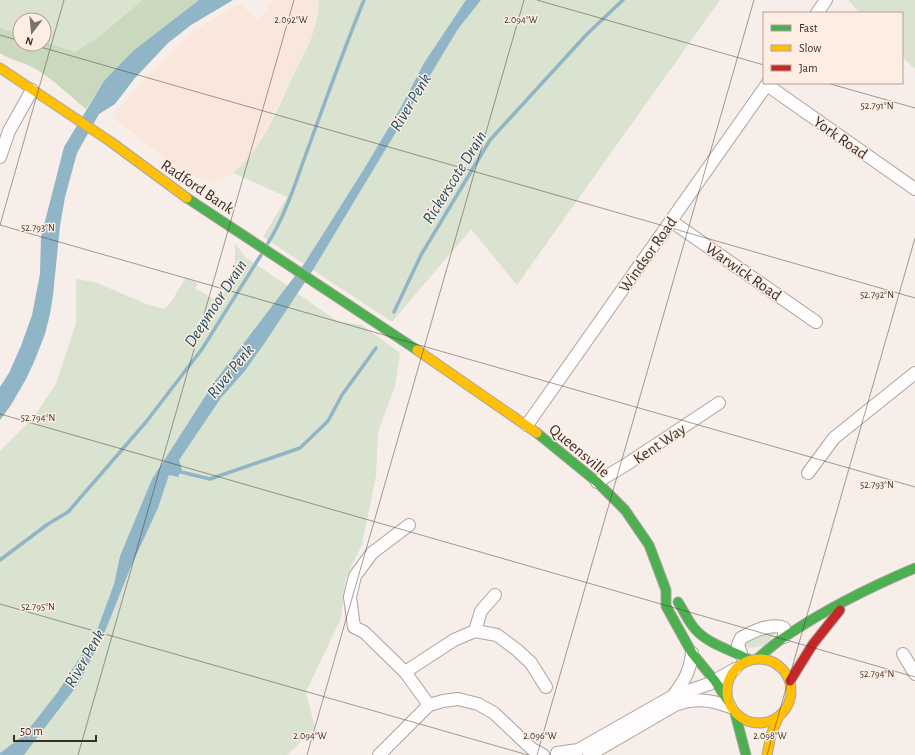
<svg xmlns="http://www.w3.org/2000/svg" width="915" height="755" font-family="'Alegreya Sans',sans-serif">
<rect width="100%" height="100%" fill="#f7eee9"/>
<!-- built -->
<path fill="#fae7dc" d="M273 0H319L317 16 313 35 259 143 249 157 233 173 215 181H207L198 178 179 169 112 117 143 80 191 32 240 4 258 21Z"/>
<!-- green -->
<g fill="#dae2d0" fill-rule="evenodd">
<path d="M0 0H199L133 51 104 81 86 109C69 95 53 79 34 68 23 62 11 60 0 53ZM20 20H44V44H20Z"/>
<path d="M319 0H466L424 63 401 107 364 169 304 264 263 237 287 197 233 173C262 150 279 105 295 72 301 59 309 46 313 33 317 22 318 11 319 0Z"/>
<path d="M481 0H720L517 285 471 229 392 322 313 270 458 29Z"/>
<path d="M848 0H915V69L902 57V13H860Z"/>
<path d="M235 243 245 257 288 286 215 381 152 479 120 556 114 584 96 633 57 693 24 735 0 753V451L33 418 56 384 76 323V279L95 282 146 304 165 309 173 299 186 277 198 284 195 288 218 302 235 275Z"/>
<path d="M297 293 337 321 362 325 400 353 395 386 378 432 376 476 362 545 346 577 341 618 306 692 315 728 287 755H24L79 683 104 634 130 569 158 508 169 475 182 469 178 460 221 398 244 372Z"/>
<path d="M770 632 775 634 764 646 750 648 746 646 747 641Z"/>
</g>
<!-- forest -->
<path fill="#cad9be" d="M143 0H199L133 51 104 81 86 109C69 95 53 79 34 68 23 62 11 60 0 53V28L20 34V44H44V42L75 52 99 37Z"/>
<!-- water -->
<g fill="#8fb5c6">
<path d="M199 0H233L191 25 168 43 135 78 115 104 99 114 77 153 65 197 60 226 53 295 50 314 45 334 34 362 26 379 11 405 0 420V387L9 373 21 346 32 315 40 274 41 237 64 147 104 81 133 51Z"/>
<path d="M466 0H481L458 29 313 270 264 344 244 372 221 398 179 460 182 469 178 477 169 475 158 508 130 569 104 634 79 683 24 755H0V753L24 735 57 693 96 633 114 584 120 556 152 479 215 381 304 264 364 169 401 107 424 63Z"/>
</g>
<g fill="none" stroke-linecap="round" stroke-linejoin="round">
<!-- stream -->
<g stroke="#8fb5c6" stroke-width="3.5">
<path d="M268 243C285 216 295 184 306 154 325 102 343 51 364 0"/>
<path d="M394 312 421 255 490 140 587 34 623 0"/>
<path d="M177 471 210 479 300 448 328 421 342 395 376 348"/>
<path d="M0 560 48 524 68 512 146 422 202 349 261 255"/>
</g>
<defs>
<g id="street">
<path d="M817 13 826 0"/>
<path d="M767 85 915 189"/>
<path d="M0 157 9 131 32 90"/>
<path d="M671 221 816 322"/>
<path d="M527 425 768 83"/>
<path d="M808 473 834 438 915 373"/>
<path d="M597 482 627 464 719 403"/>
<path d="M409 525 372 553 355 576 350 597 354 627 364 632 405 672 429 705"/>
<path d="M475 631 497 635 517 650 531 663 546 687"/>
<path d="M475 631 481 611 495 595"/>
<path d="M903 654 915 674"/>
<path d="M742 656 738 645 741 638C752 632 771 622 784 628V637"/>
<path d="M405 672 454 640 475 631"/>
<path d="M673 696C684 681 690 672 692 653"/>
<path d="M557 753 578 750 673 696 709 684 735 669"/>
<path d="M379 755 429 705 443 701 458 699 478 704 494 713 532 749 543 755"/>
<path d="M589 755 675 705C695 698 709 699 730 707"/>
</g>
<g id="fast">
<path d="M187 198 417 350"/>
<path d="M537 433 597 482 625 510 649 545 666 590V606L692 653 715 681 728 701"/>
<path d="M678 602C684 611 688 621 695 629 709 645 732 650 750 660"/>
<path d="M757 659C766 651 775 643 786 636 826 609 870 587 915 568"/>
<path d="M735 713 746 755"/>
</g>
<g id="slow">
<path d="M0 68 111 142 187 198"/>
<path d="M417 350 537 433"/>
<circle cx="759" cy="691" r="32"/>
<path d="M767 755 771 735 778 718"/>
</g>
<path id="jam" d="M790 681 813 644 840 610"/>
</defs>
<!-- street casing -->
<use href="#street" stroke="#ada49f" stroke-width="14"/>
<!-- fast casing -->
<use href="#fast" stroke="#ada49f" stroke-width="11"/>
<!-- slow casing -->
<use href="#slow" stroke="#ada49f" stroke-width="11"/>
<!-- jam casing -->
<use href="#jam" stroke="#ada49f" stroke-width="11"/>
<!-- street -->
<use href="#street" stroke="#fefcfc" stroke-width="12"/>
<!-- fast -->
<use href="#fast" stroke="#4caf50" stroke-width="9"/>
<!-- slow -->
<use href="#slow" stroke="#ffc107" stroke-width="9"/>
<!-- jam -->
<use href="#jam" stroke="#c62828" stroke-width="9"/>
</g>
<!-- ticks -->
<path fill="none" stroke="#392f29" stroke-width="1" stroke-opacity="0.45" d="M537 0 764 65M0 35 20 41M30 44 915 298M827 83 915 108M0 225 64 0M0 225 915 487M0 414 915 677M0 604 528 755M78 755 294 0M307 755 524 0M537 755 754 0M767 755 915 238"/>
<g text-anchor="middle" stroke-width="3" stroke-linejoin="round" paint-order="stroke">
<!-- street labels -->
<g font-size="16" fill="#392f29" stroke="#fdede3">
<text transform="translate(841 137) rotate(35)" y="6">York Road</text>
<text transform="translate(198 186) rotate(34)" y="6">Radford Bank</text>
<text transform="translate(647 254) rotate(-55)" y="6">Windsor Road</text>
<text transform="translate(744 271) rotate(35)" y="6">Warwick Road</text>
<text transform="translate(659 443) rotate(-34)" y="6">Kent Way</text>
<text transform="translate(580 450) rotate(40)" y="6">Queensville</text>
</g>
<!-- water labels -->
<g font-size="17" font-style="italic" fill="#1e4e62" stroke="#fdede3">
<text transform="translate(410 102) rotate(-59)" y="6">River Penk</text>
<text transform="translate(454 177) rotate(-58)" y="6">Rickerscote Drain</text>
<text transform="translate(215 303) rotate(-57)" y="6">Deepmoor Drain</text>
<text transform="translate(230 371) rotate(-51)" y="6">River Penk</text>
<text transform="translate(84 658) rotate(-60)" y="6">River Penk</text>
</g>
</g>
<g font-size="10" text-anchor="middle" fill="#392f29" stroke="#fdede3" stroke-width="3" stroke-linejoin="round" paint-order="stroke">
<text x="291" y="23">2.092°W</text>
<text x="521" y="23">2.094°W</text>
<text x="877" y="109">52.791°N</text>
<text x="38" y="231">52.793°N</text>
<text x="877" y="298">52.792°N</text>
<text x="38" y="421">52.794°N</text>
<text x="877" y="488">52.793°N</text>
<text x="38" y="610">52.795°N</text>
<text x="877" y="677">52.794°N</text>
<text x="310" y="739">2.094°W</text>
<text x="540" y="739">2.096°W</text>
<text x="770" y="739">2.098°W</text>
</g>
<!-- legend -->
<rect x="763" y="12" width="140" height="72" fill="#fdede3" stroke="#afa199"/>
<rect x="771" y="25" width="20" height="6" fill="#4caf50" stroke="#afa199"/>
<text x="799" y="32" font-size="12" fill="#392f29">Fast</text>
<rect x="771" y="45" width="20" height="6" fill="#ffc107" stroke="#afa199"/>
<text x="799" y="52" font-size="12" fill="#392f29">Slow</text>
<rect x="771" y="65" width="20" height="6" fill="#c62828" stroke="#afa199"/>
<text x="799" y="72" font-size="12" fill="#392f29">Jam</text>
<!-- north arrow -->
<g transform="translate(32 32) rotate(196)"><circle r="19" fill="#fdede3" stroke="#afa199"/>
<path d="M0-3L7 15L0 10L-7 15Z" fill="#7c726c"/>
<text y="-6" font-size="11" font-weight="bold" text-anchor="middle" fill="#392f29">N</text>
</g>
<!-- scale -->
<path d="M14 735v6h82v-6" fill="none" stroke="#392f29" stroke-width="2"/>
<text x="20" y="735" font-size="12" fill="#392f29" stroke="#fdede3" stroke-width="3" paint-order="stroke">50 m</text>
</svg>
